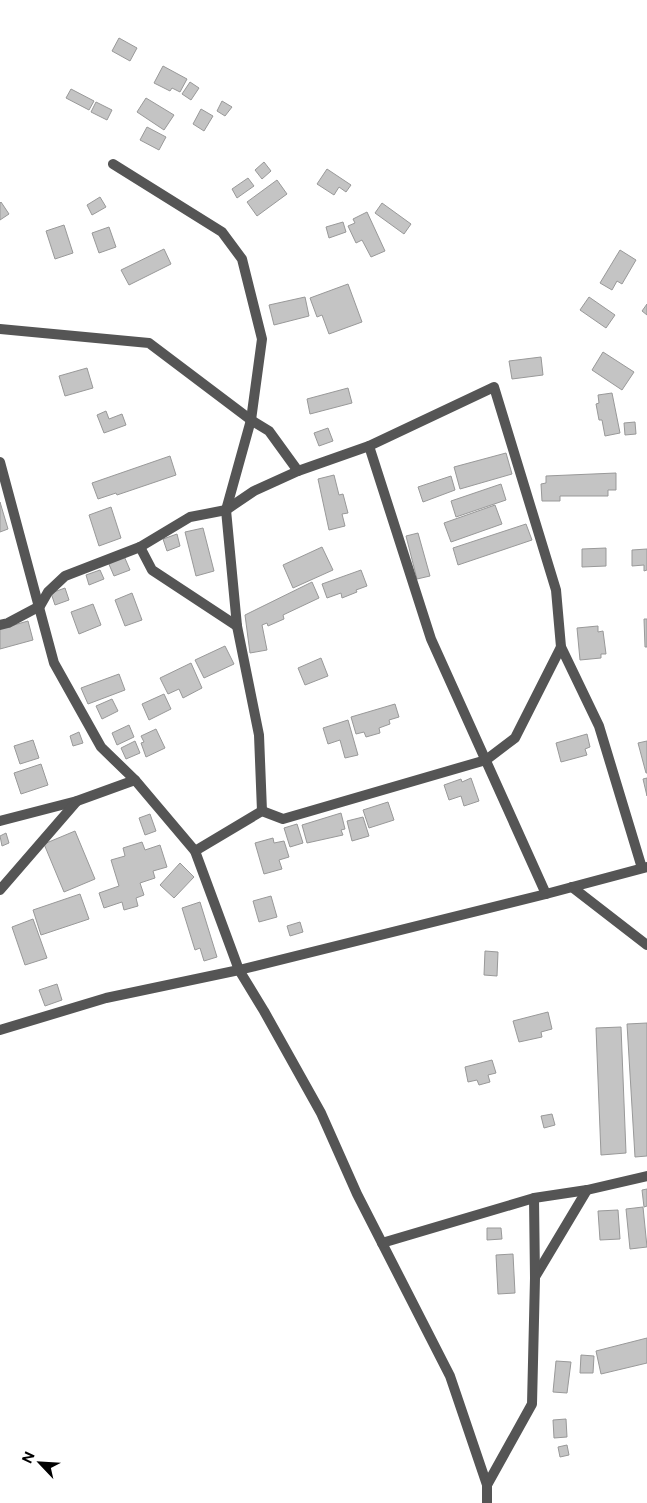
<svg xmlns="http://www.w3.org/2000/svg" width="647" height="1503" font-family="'Public Sans',sans-serif">
<rect width="100%" height="100%" fill="#fff"/>
<!-- building -->
<g fill="#c4c4c4" stroke="#999">
<path d="M119 38 137 48 130 61 112 51Z"/>
<path d="M163 66 187 79 180 92 172 88 170 91 154 83Z"/>
<path d="M190 82 199 88 191 100 182 94Z"/>
<path d="M71 89 94 101 89 110 66 98Z"/>
<path d="M146 98 174 115 164 130 137 112Z"/>
<path d="M222 101 232 107 225 116 217 111Z"/>
<path d="M96 102 112 110 107 120 91 112Z"/>
<path d="M201 109 213 116 204 131 193 124Z"/>
<path d="M147 127 166 137 159 150 140 140Z"/>
<path d="M264 162 271 171 262 179 255 170Z"/>
<path d="M327 169 351 185 346 192 339 187 334 195 317 184Z"/>
<path d="M248 178 254 186 237 198 232 189Z"/>
<path d="M277 180 287 194 257 216 247 202Z"/>
<path d="M100 197 106 207 92 215 87 205Z"/>
<path d="M1 202 9 214 0 220V203Z"/>
<path d="M382 203 411 224 404 234 375 213Z"/>
<path d="M367 212 385 251 371 257 362 240 356 243 348 226 355 223 353 219Z"/>
<path d="M343 222 346 232 329 238 326 227Z"/>
<path d="M64 225 73 253 55 259 46 231Z"/>
<path d="M109 227 116 247 99 253 92 233Z"/>
<path d="M164 249 171 264 129 285 121 270Z"/>
<path d="M620 250 636 260 622 284 617 281 612 290 600 283Z"/>
<path d="M348 284 362 322 329 334 322 315 317 317 310 298Z"/>
<path d="M305 297 309 316 274 325 269 305Z"/>
<path d="M589 297 615 315 606 328 580 310Z"/>
<path d="M647 304V315L642 311Z"/>
<path d="M603 352 634 372 622 390 592 370Z"/>
<path d="M541 357 543 375 512 379 509 361Z"/>
<path d="M87 368 93 388 65 396 59 376Z"/>
<path d="M348 388 352 403 310 414 307 399Z"/>
<path d="M612 393 620 433 605 436 602 420H599L596 404 599 403 598 395Z"/>
<path d="M106 411 109 419 122 414 126 425 104 433 97 415Z"/>
<path d="M635 422 636 434 625 435 624 423Z"/>
<path d="M328 428 333 441 319 446 314 433Z"/>
<path d="M506 453 512 474 460 489 454 467Z"/>
<path d="M170 456 176 475 117 495 116 493 98 499 92 483Z"/>
<path d="M616 473V490H608V496H560V501H542L541 484 546 483V476Z"/>
<path d="M334 475 339 495 343 494 348 513 342 514 345 526 329 530 318 479Z"/>
<path d="M451 476 455 490 423 502 418 487Z"/>
<path d="M501 484 506 500 456 517 451 501Z"/>
<path d="M0 502 8 529 0 532Z"/>
<path d="M495 505 502 524 451 542 444 523Z"/>
<path d="M111 507 121 538 99 546 89 515Z"/>
<path d="M526 524 532 540 458 565 453 548Z"/>
<path d="M203 528 214 571 196 576 185 532Z"/>
<path d="M418 533 430 576 417 579 406 536Z"/>
<path d="M177 534 180 546 167 551 163 539Z"/>
<path d="M322 547 333 570 293 588 283 565Z"/>
<path d="M606 548V566L582 567V549Z"/>
<path d="M647 549V570L644 571V565L632 566V550Z"/>
<path d="M124 556 130 570 114 576 108 562Z"/>
<path d="M100 570 104 579 89 585 86 575Z"/>
<path d="M361 570 367 586 356 590 357 592 342 598 341 593 327 598 322 584Z"/>
<path d="M312 582 319 598 283 615 284 619 268 626 267 623 262 625 267 650 250 653 245 615Z"/>
<path d="M65 588 69 600 55 605 51 593Z"/>
<path d="M132 593 142 620 125 626 115 600Z"/>
<path d="M93 604 101 625 79 634 71 612Z"/>
<path d="M644 619H647V647H645Z"/>
<path d="M28 621 33 640 0 649V629Z"/>
<path d="M598 626V632L603 631 606 654H601V658L580 660 577 628Z"/>
<path d="M225 646 234 664 204 678 195 660Z"/>
<path d="M321 658 328 676 305 685 298 668Z"/>
<path d="M191 663 202 688 183 698 179 689 168 694 160 678Z"/>
<path d="M119 674 125 690 88 704 81 688Z"/>
<path d="M164 694 171 709 149 720 142 704Z"/>
<path d="M112 699 118 711 102 719 96 706Z"/>
<path d="M395 704 399 717 389 720 390 724 379 728 380 733 366 737 364 732 356 734 351 717Z"/>
<path d="M348 720 358 755 345 758 340 740 328 744 323 728Z"/>
<path d="M129 725 134 737 117 745 112 733Z"/>
<path d="M156 729 165 748 146 757 141 743 144 742 141 736Z"/>
<path d="M79 732 83 743 73 746 70 736Z"/>
<path d="M587 734 590 747 585 749 587 755 561 762 556 743Z"/>
<path d="M33 740 39 758 20 764 14 746Z"/>
<path d="M135 741 140 753 126 759 121 748Z"/>
<path d="M647 741V773H646L638 743Z"/>
<path d="M41 764 48 785 21 794 14 773Z"/>
<path d="M471 778 479 801 464 806 461 796 449 800 444 785 461 779 462 782Z"/>
<path d="M647 778V796L643 779Z"/>
<path d="M388 802 394 820 369 828 363 810Z"/>
<path d="M341 813 345 829 341 830 343 835 307 843 302 825Z"/>
<path d="M150 814 156 831 145 835 139 818Z"/>
<path d="M363 817 369 836 352 841 347 821Z"/>
<path d="M297 824 303 843 290 847 284 828Z"/>
<path d="M75 831 95 879 64 892 44 844Z"/>
<path d="M6 833 9 843 2 846 0 836Z"/>
<path d="M273 838 274 843 284 841 289 857 279 860 282 869 264 874 255 843Z"/>
<path d="M142 842 145 850 160 845 167 867 153 871 155 878 140 883 144 895 136 898 138 906 124 910 122 902 104 908 99 893 119 886 111 860 125 856 123 848Z"/>
<path d="M180 863 194 877 174 898 160 885Z"/>
<path d="M80 894 89 919 41 935 33 910Z"/>
<path d="M271 896 277 917 259 922 253 901Z"/>
<path d="M200 902 217 957 204 961 200 948 195 950 182 908Z"/>
<path d="M33 919 47 958 25 965 12 927Z"/>
<path d="M300 922 303 932 290 936 287 926Z"/>
<path d="M485 951 498 952 497 976 484 975Z"/>
<path d="M57 984 62 1000 45 1006 39 990Z"/>
<path d="M548 1012 552 1029 541 1032 542 1037 519 1042 513 1021Z"/>
<path d="M647 1023V1156L635 1157 627 1024Z"/>
<path d="M621 1027 626 1153 601 1155 596 1028Z"/>
<path d="M492 1060 496 1073 488 1075 490 1082 479 1085 477 1080 468 1082 465 1067Z"/>
<path d="M552 1114 555 1125 544 1128 541 1116Z"/>
<path d="M647 1189V1206L644 1207 642 1190Z"/>
<path d="M643 1207 647 1247 630 1249 626 1209Z"/>
<path d="M618 1210 620 1239 600 1240 598 1211Z"/>
<path d="M487 1228H501L502 1239 487 1240Z"/>
<path d="M513 1254 515 1293 498 1294 496 1255Z"/>
<path d="M647 1338V1363L601 1374 596 1351Z"/>
<path d="M581 1355 594 1356 593 1373H580Z"/>
<path d="M556 1361 571 1362 567 1393 553 1392Z"/>
<path d="M566 1419 567 1437 554 1438 553 1420Z"/>
<path d="M567 1445 569 1455 560 1457 558 1447Z"/>
</g>
<g fill="none" stroke-linecap="round" stroke-linejoin="round">
<!-- minor -->
<g stroke="#555" stroke-width="10">
<path d="M113 164 222 232 242 259 262 339 251 420 226 510 237 626 259 735 262 811"/>
<path d="M0 329 149 343 251 420 269 431 298 471"/>
<path d="M369 446 431 639 546 894"/>
<path d="M0 462 54 663 101 747 135 780 195 851 239 970 264 1011 321 1113 357 1194 450 1376 487 1485"/>
<path d="M140 547 152 570 237 626"/>
<path d="M0 625 8 623 40 606 48 592 65 576 140 547 190 517 226 510 254 491 298 471 369 446 494 387 556 590 561 647 599 726 642 868"/>
<path d="M0 821 77 801 135 780"/>
<path d="M195 851 262 811 283 819 486 760 515 738 561 647"/>
<path d="M572 887 647 945"/>
<path d="M0 890 77 801"/>
<path d="M0 1030 106 998 239 970 546 894 647 867"/>
<path d="M382 1243 534 1198 587 1190 647 1176"/>
<path d="M535 1277 587 1190"/>
<path d="M487 1503V1485L532 1404 535 1278 534 1198"/>
</g>
</g>
<!-- north arrow -->
<g transform="translate(40 1463) rotate(295)" stroke="#ffffff" stroke-width="4" paint-order="stroke">
<path d="M0-4L9 19L0 12L-9 19Z" fill="#000000"/>
<text y="-8" font-size="14" font-weight="bold" text-anchor="middle" fill="#000000">N</text>
</g>
</svg>
